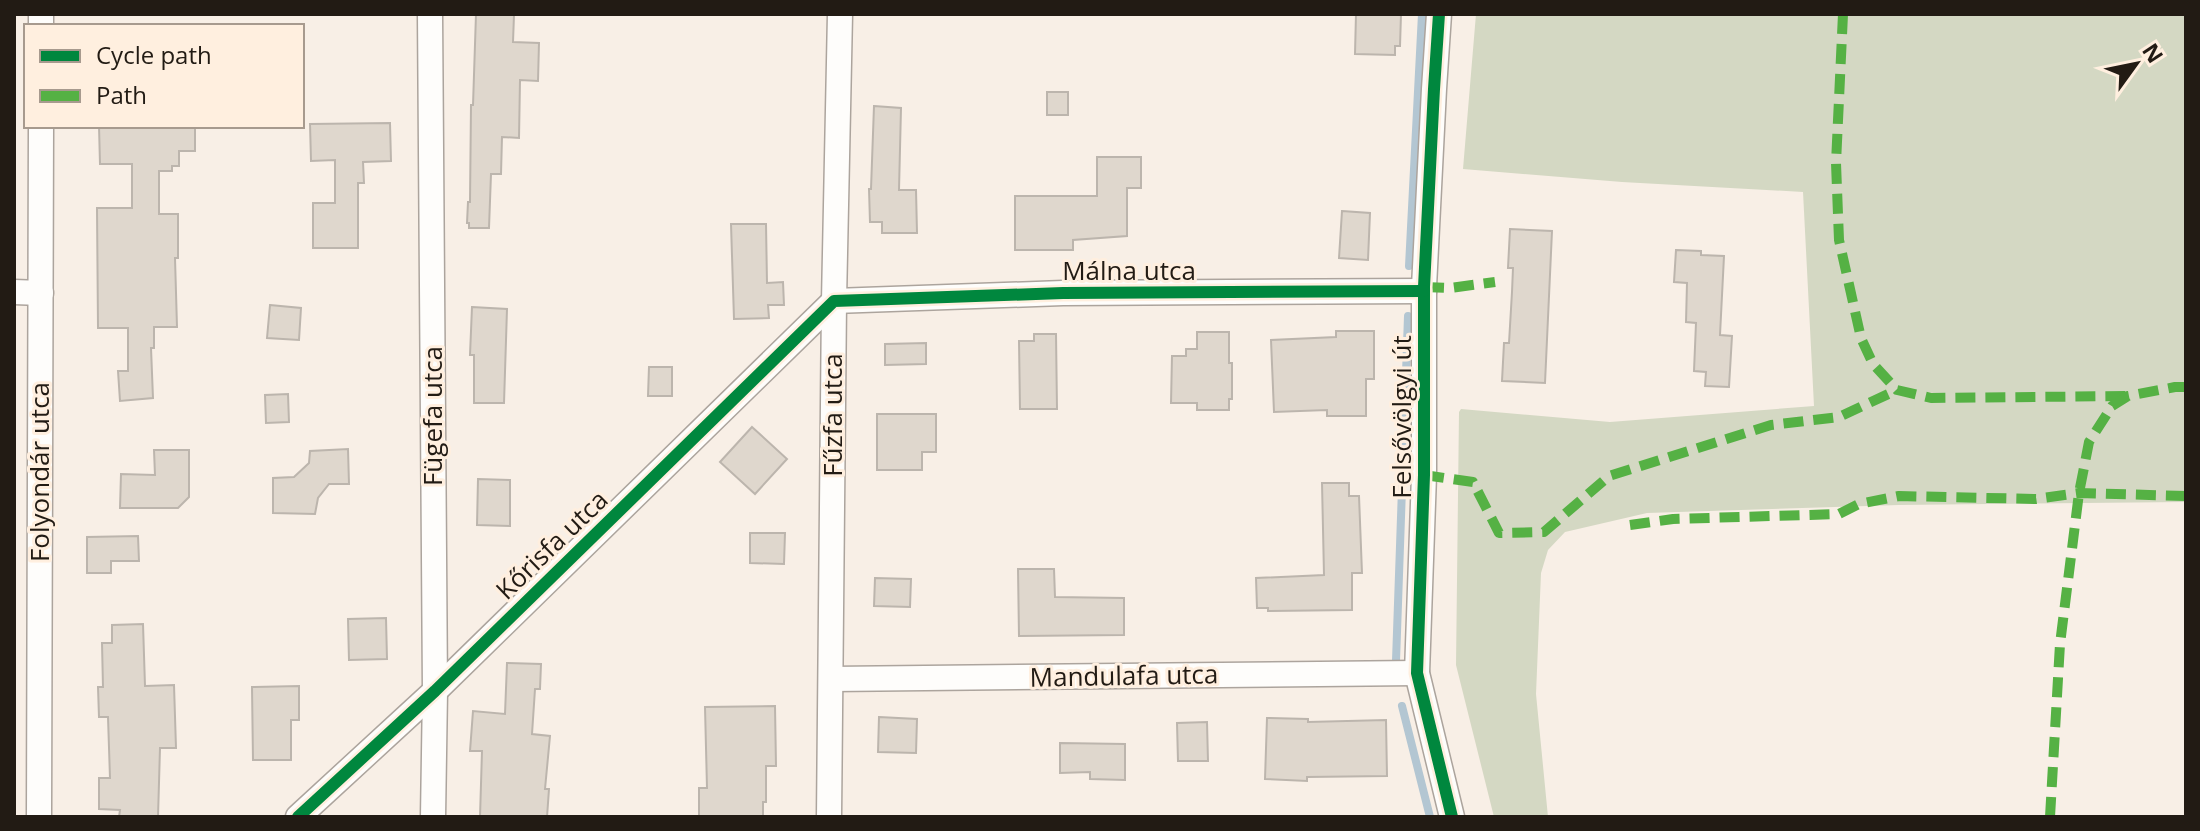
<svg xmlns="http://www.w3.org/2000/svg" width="2200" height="831" font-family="'Open Sans',sans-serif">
<rect width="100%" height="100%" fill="#f8efe6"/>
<!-- green -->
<path fill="#d4d8c3" d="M1476 14H2186V502L1899 505 1647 513 1565 532 1548 550 1541 573 1536 694 1548 817H1494L1456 665 1459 412 1461 409 1610 422 1814 406 1803 192 1622 182 1463 169Z"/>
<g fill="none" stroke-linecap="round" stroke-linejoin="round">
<!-- stream -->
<g stroke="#b3c6d2" stroke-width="8">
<path d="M1409 266 1422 14"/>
<path d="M1396 661 1408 316"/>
<path d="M1402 706 1430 817"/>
</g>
</g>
<!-- building -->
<g fill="#dfd7cd" stroke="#bcb5ad" stroke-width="2">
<path d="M476 14 514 15 513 42 539 43 538 81 520 80 519 138 502 137 501 174H491L489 228H469V223H467L468 202H470L471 105H473Z"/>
<path d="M1356 14H1401L1400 46H1395V55L1355 54Z"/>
<rect x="1047" y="92" width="21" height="23"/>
<path d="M874 106 901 108 899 190H916L917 233H882V222H870L869 189H871Z"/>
<path d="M390 123 391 161 363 162 364 183H358V248H313V203H335V160L311 161 310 124Z"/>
<path d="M99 126H195V151H179V166H172V171H159V214H178V258H175L177 327H154V348H151L153 398 120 401 118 371H128V328H98L97 208H132V164H100Z"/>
<path d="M1097 157H1141V188H1127V236L1073 240V250H1015V196H1097Z"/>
<path d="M1342 211 1370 213 1368 260 1339 258Z"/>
<path d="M731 224H766L767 283 783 282 784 305H768L769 318 734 319Z"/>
<path d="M1510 229 1552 231 1545 383 1502 381 1504 343H1509L1512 292 1513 268H1508Z"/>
<path d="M1676 250 1701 251V255L1724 256 1720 335 1732 336 1729 387 1705 386 1706 372 1694 371 1696 323 1686 322 1687 283 1674 282Z"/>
<path d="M270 305 301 308 299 340 267 338Z"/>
<path d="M472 307 507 309 504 403H474V355H470Z"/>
<path d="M1336 331H1374V379H1366V416H1327V410L1274 412 1271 340 1336 337Z"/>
<path d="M1197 332H1229V363H1232V399H1229V410H1197V403H1171L1172 356H1186V349H1197Z"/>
<path d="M1034 334H1056L1057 409H1020L1019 341H1034Z"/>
<path d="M926 343V364L885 365V344Z"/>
<path d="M649 367H672V396H648Z"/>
<path d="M288 394 289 422 266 423 265 395Z"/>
<path d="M877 414H936V452H922V470H877Z"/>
<path d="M752 427 787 459 755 494 720 462Z"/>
<path d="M348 449 349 484H329L318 498 315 514 273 513V478L294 477 309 463 310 451Z"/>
<path d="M154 450H189V497L178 508H120L121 474 155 475Z"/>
<path d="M478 479 510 480V526L477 525Z"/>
<path d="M1322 483H1349V496H1359L1362 573H1352V610L1268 611V608H1257L1256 578 1324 575Z"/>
<path d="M750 533H785L784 564 750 563Z"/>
<path d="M138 536 139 561H111V573H87V537Z"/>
<path d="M1018 569H1054L1055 597 1124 598V635L1019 636Z"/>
<path d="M875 578 911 579 910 607 874 606Z"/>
<path d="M386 618 387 659 349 660 348 619Z"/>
<path d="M143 624 145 686 174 685 176 748H160L158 817H119L120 810 99 809V778H110L108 717H99L98 687H103L102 643H112V625Z"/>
<path d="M507 663 541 664 540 689H535L532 734 550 736 545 789H549L547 817H480L482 751H470L473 711 505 714Z"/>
<path d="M299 686V720H291V760H253L252 687Z"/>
<path d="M775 706 776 766H766V802H763V817H699V788H707L705 707Z"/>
<path d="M879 717 917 719 916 753 878 752Z"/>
<path d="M1267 718 1308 719V722L1386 720 1387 776 1307 777V781L1265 779Z"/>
<path d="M1207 722 1208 761H1178L1177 723Z"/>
<path d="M1060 743 1125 744V780L1090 779V772L1060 773Z"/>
</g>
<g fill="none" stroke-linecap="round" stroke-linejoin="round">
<defs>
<g id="street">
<path d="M430 14 435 691 433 817"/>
<path d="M1439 14 1434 89 1424 287V475L1417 673 1452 817"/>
<path d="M41 26V14"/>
<path d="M14 292 41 293"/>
<path d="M832 679 1417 673"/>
<path d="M39 817 41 126"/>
<path d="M298 817 435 691 834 301 1063 293 1424 291"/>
<path d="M829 817 834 301 840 14"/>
</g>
</defs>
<!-- street casing -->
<use href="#street" stroke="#aca49d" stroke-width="27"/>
<!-- street -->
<use href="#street" stroke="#fefdfb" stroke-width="24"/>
<!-- quiet -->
<g stroke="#55b144" stroke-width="10" stroke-dasharray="20 10" stroke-linecap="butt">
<path d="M1843 14 1836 163 1839 240 1861 338 1873 364 1897 390 1931 398 2128 396"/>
<path d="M1424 287 1450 288 1495 282"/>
<path d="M1424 475 1473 482 1499 533 1544 532 1609 476 1771 425 1839 417 1897 390"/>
<path d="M1630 525 1673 519 1839 514 1859 504 1899 496 2036 499 2079 493 2186 496"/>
<path d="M2050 817 2060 644 2079 493 2089 442 2112 406 2128 396 2175 387H2186"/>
</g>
<defs>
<g id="cycleway">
<path d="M1439 14 1434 89 1424 287V475L1417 673 1452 817"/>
<path d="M298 817 435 691 834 301 1063 293 1424 291"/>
</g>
</defs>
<!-- cycleway casing -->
<use href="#cycleway" stroke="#ffefdf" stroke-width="17"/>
<!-- cycleway -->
<use href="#cycleway" stroke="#00873e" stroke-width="12"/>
</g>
<g text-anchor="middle" stroke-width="6" stroke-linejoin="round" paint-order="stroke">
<!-- street labels -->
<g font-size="26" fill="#221b14" stroke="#ffefdf">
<text x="1129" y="280">Málna utca</text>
<text transform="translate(833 415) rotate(-90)" y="9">Fűzfa utca</text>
<text transform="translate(433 416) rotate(-90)" y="9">Fügefa utca</text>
<text transform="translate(1402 417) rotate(-90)" y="9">Felsővölgyi út</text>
<text transform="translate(40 472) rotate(-90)" y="9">Folyondár utca</text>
<text transform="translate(552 545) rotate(-44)" y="9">Kőrisfa utca</text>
<text transform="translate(1124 676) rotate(-1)" y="9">Mandulafa utca</text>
</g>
</g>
<!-- border -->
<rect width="2200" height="831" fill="none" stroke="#221b14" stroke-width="32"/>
<!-- legend -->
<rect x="24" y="24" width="280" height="104" fill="#ffefdf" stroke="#a79a8e" stroke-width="2"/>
<rect x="40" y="50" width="40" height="12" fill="#00873e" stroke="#a79a8e" stroke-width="2"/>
<text x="96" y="64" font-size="24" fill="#221b14">Cycle path</text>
<rect x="40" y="90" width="40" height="12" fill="#55b144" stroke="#a79a8e" stroke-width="2"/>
<text x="96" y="104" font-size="24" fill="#221b14">Path</text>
<!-- north arrow -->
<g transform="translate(2136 64) rotate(57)" stroke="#ffefdf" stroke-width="6" paint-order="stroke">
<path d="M0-6L14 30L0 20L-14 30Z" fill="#221b14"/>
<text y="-12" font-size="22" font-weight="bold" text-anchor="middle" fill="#221b14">N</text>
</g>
</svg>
